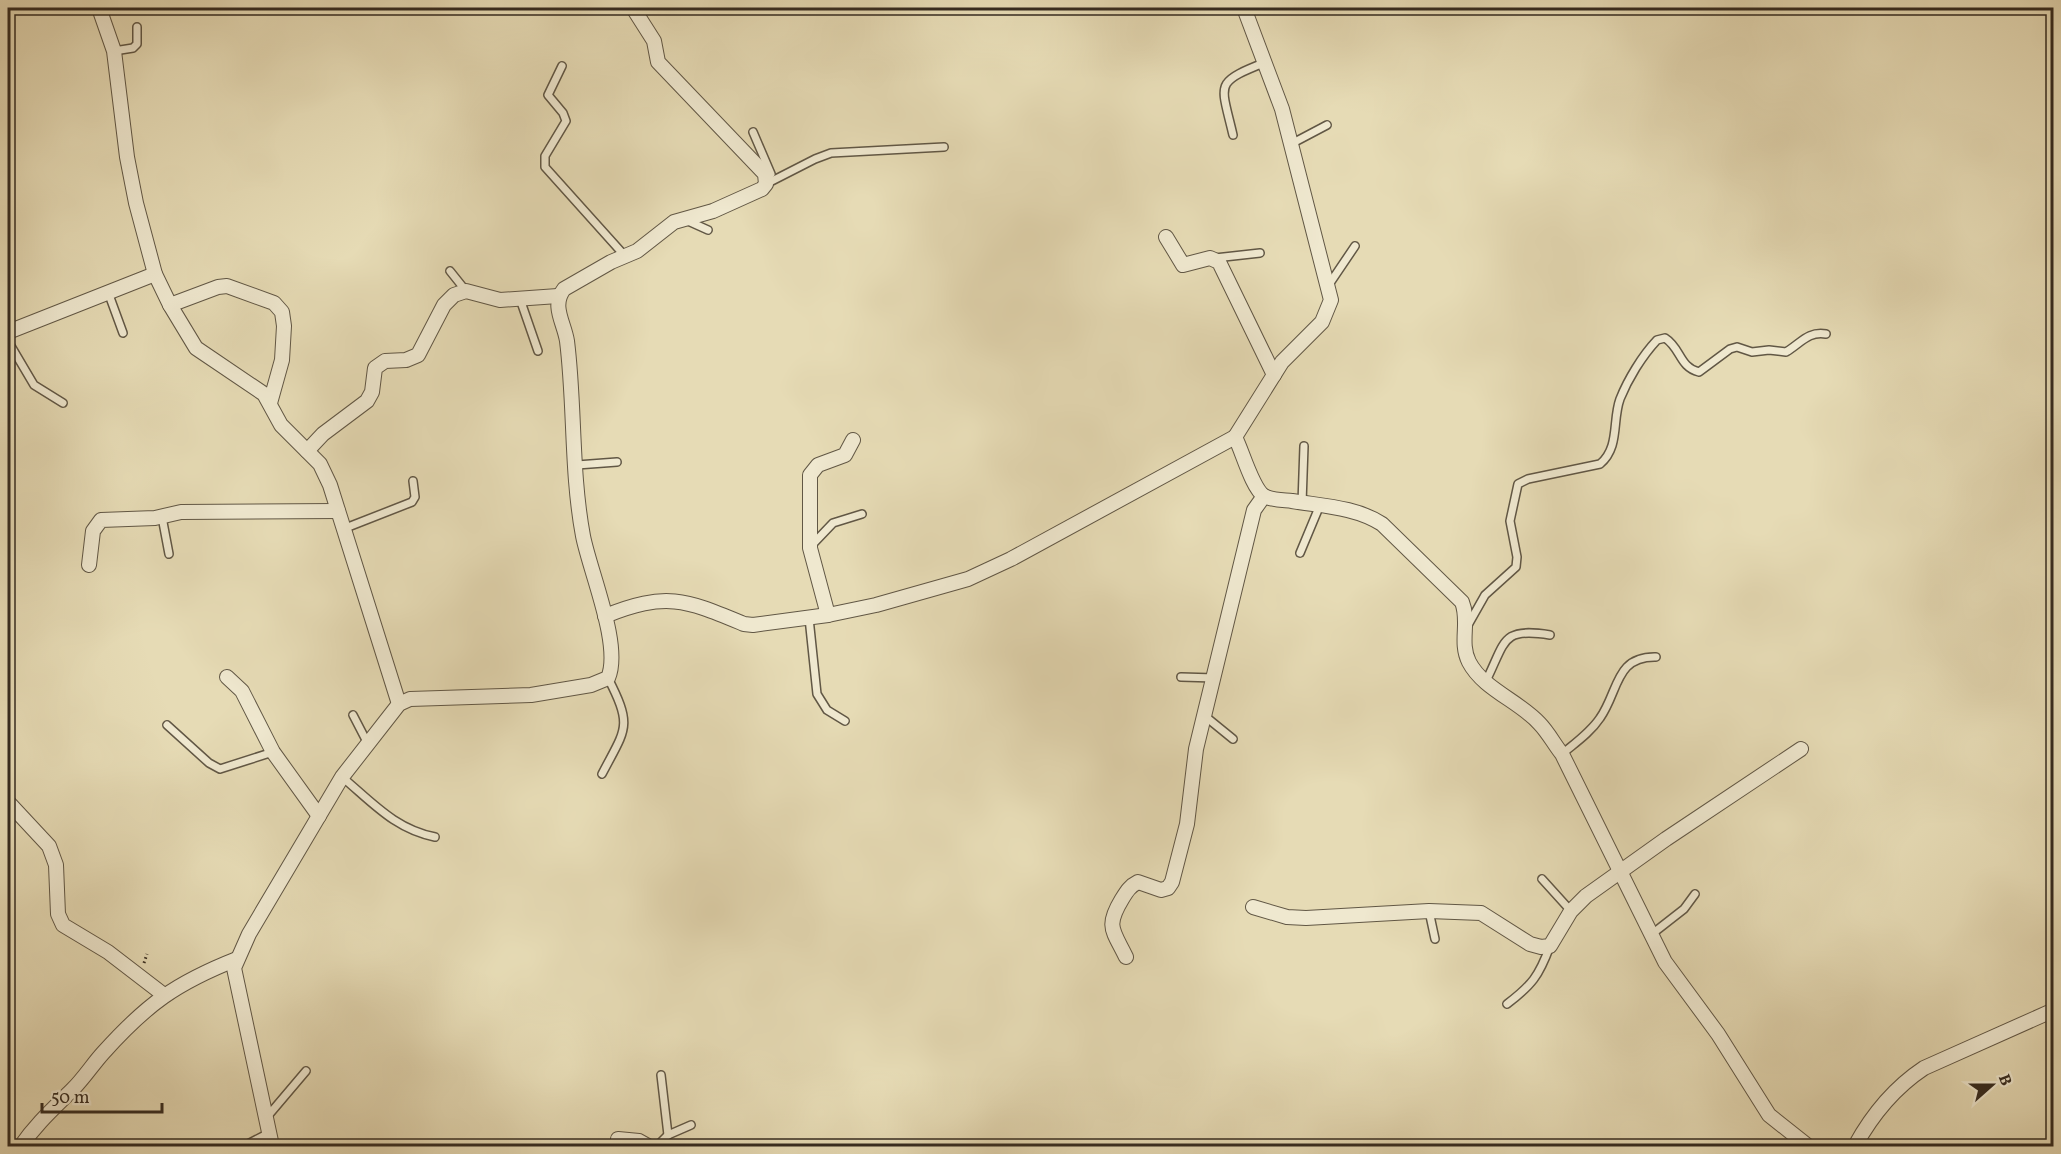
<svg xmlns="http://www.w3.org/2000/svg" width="2061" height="1154" font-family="Vollkorn,serif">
<rect width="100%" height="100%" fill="#e6dbb5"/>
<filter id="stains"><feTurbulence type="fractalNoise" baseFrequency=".00333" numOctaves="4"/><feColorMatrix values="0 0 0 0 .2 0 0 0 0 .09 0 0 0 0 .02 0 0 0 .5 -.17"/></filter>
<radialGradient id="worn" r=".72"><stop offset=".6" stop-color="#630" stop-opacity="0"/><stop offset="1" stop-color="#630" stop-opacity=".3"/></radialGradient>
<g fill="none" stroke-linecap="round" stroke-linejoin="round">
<defs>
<g id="service">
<path d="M114 51 133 48 137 44V27"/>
<path d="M562 66 548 95 563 113 566 121 545 156V167L625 256"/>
<path d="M753 132 771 174"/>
<path d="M1233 135C1221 83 1213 83 1266 62"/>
<path d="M1291 144 1327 125"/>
<path d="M766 184 815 159 831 153 944 147"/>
<path d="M688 221 708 230"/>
<path d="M1215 258 1260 253"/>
<path d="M450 271 466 291"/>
<path d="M1328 286 1355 246"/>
<path d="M108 292 123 333"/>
<path d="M520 299 538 351"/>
<path d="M8 341 34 385 63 403"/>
<path d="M577 465 617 462"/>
<path d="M1302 503 1304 446"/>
<path d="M162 517 169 554"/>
<path d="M343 529 412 502 415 497 413 481"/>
<path d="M811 546 833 523 862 514"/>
<path d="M1300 553 1320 505"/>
<path d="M809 618 817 694 827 710 845 721"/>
<path d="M1468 625 1485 595 1516 567 1517 557 1510 521 1518 484 1528 479 1600 464C1620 447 1612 421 1620 399 1628 379 1642 356 1657 340L1665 338C1681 348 1679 367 1699 372L1730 349 1737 347 1752 352 1769 350 1786 352C1801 343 1808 331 1826 334"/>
<path d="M1181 677 1215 678"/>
<path d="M1486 681C1506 641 1501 627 1550 635"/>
<path d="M353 715 367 742"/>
<path d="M1206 717 1233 739"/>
<path d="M167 725 209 763 220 769 273 752"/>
<path d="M1562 754C1575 743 1590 733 1600 718 1619 691 1615 656 1656 657"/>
<path d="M602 774C626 728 633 727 608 678"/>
<path d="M342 777C373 803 395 829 435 837"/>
<path d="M1542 879 1571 911"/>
<path d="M1429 911 1435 939"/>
<path d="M1652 934 1684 909 1695 894"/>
<path d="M1507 1004C1532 985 1539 976 1550 946"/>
<path d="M661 1075 668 1135"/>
<path d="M267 1117 306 1071"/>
<path d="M244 1146 269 1133"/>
<path d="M657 1146 668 1135 691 1125"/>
</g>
<g id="minor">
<path d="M99 8 114 51 127 157 136 203 155 274 170 305 196 348 264 394 281 425 320 464 330 485 399 704"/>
<path d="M1244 8 1282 109 1331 300 1322 322 1282 362 1235 437C1242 450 1252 488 1264 496 1271 500 1284 500 1292 501 1322 506 1356 507 1382 524L1462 602C1470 622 1459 642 1469 662 1483 689 1519 701 1539 723 1548 732 1554 744 1562 754L1665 962 1718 1034 1769 1115 1808 1146"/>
<path d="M1166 237 1183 265 1210 258 1219 262 1274 375"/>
<path d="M170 305 218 287 227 286 274 303 282 312 284 326 282 360 270 403"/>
<path d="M8 332 155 274"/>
<path d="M307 451 323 434 367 401 372 392 375 368 385 361 406 360 418 355 444 305 454 295 466 291 500 300 558 296"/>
<path d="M89 565 93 531 101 520 155 518 181 512 338 511"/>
<path d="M828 615 810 548V475L818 465 845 455 853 440"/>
<path d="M605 616C667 591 686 600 744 624L753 625 828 615 876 605 968 579 1011 559 1235 437"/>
<path d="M227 677 242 691 273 752 319 816"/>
<path d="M8 802 49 846 56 865 58 914 63 925 108 952 164 995"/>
<path d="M1253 907 1287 917 1306 918 1429 911 1481 913 1530 944 1541 947 1550 946 1571 911 1586 896 1666 839 1801 749"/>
<path d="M1126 957C1113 930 1105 927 1122 899 1127 891 1130 886 1138 882L1161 890 1168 888 1172 882 1187 824 1196 749 1254 510 1264 496"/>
<path d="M618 1139 639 1141 648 1146"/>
<path d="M21 1146C36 1124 54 1108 73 1089 84 1078 93 1064 103 1053 147 1004 176 983 237 959"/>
<path d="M272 1146 234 968 249 934 342 777 399 704 410 699 531 695 591 685 608 678C622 646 590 572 583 536 571 472 575 405 567 341 564 322 551 306 564 289L611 262 637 251 674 222 713 211 762 189 766 184 765 174 658 62 654 41 633 8"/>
<path d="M1855 1146C1872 1115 1894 1088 1924 1068L2054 1010"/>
</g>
</defs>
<!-- service casing -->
<use href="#service" stroke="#615745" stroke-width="10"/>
<!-- minor casing -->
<use href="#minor" stroke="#615745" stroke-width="16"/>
<!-- path -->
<path stroke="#352b20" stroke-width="3" stroke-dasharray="1.5 3" stroke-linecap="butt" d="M144 963 147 954"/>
<!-- service -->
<use href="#service" stroke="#efe8cf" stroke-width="7"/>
<!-- minor -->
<use href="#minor" stroke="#efe8cf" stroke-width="14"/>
</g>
<!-- margin -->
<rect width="2061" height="1154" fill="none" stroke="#e6dbb5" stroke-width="30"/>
<rect x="9" y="9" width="2043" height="1136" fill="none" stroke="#352b20" stroke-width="3"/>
<rect x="15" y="15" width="2031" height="1124" fill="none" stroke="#352b20" stroke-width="1.5"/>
<!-- north arrow -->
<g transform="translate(1992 1085) rotate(69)" stroke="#efe8cf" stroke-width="4.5" paint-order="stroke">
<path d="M0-4.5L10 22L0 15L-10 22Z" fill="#352b20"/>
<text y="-9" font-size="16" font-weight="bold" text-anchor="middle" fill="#352b20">B</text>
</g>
<!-- scale -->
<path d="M42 1103v9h120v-9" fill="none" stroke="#352b20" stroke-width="3"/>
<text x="51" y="1103" font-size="18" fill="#352b20" stroke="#efe8cf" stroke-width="4.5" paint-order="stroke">50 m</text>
<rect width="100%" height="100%" filter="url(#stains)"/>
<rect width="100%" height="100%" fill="url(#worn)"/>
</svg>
